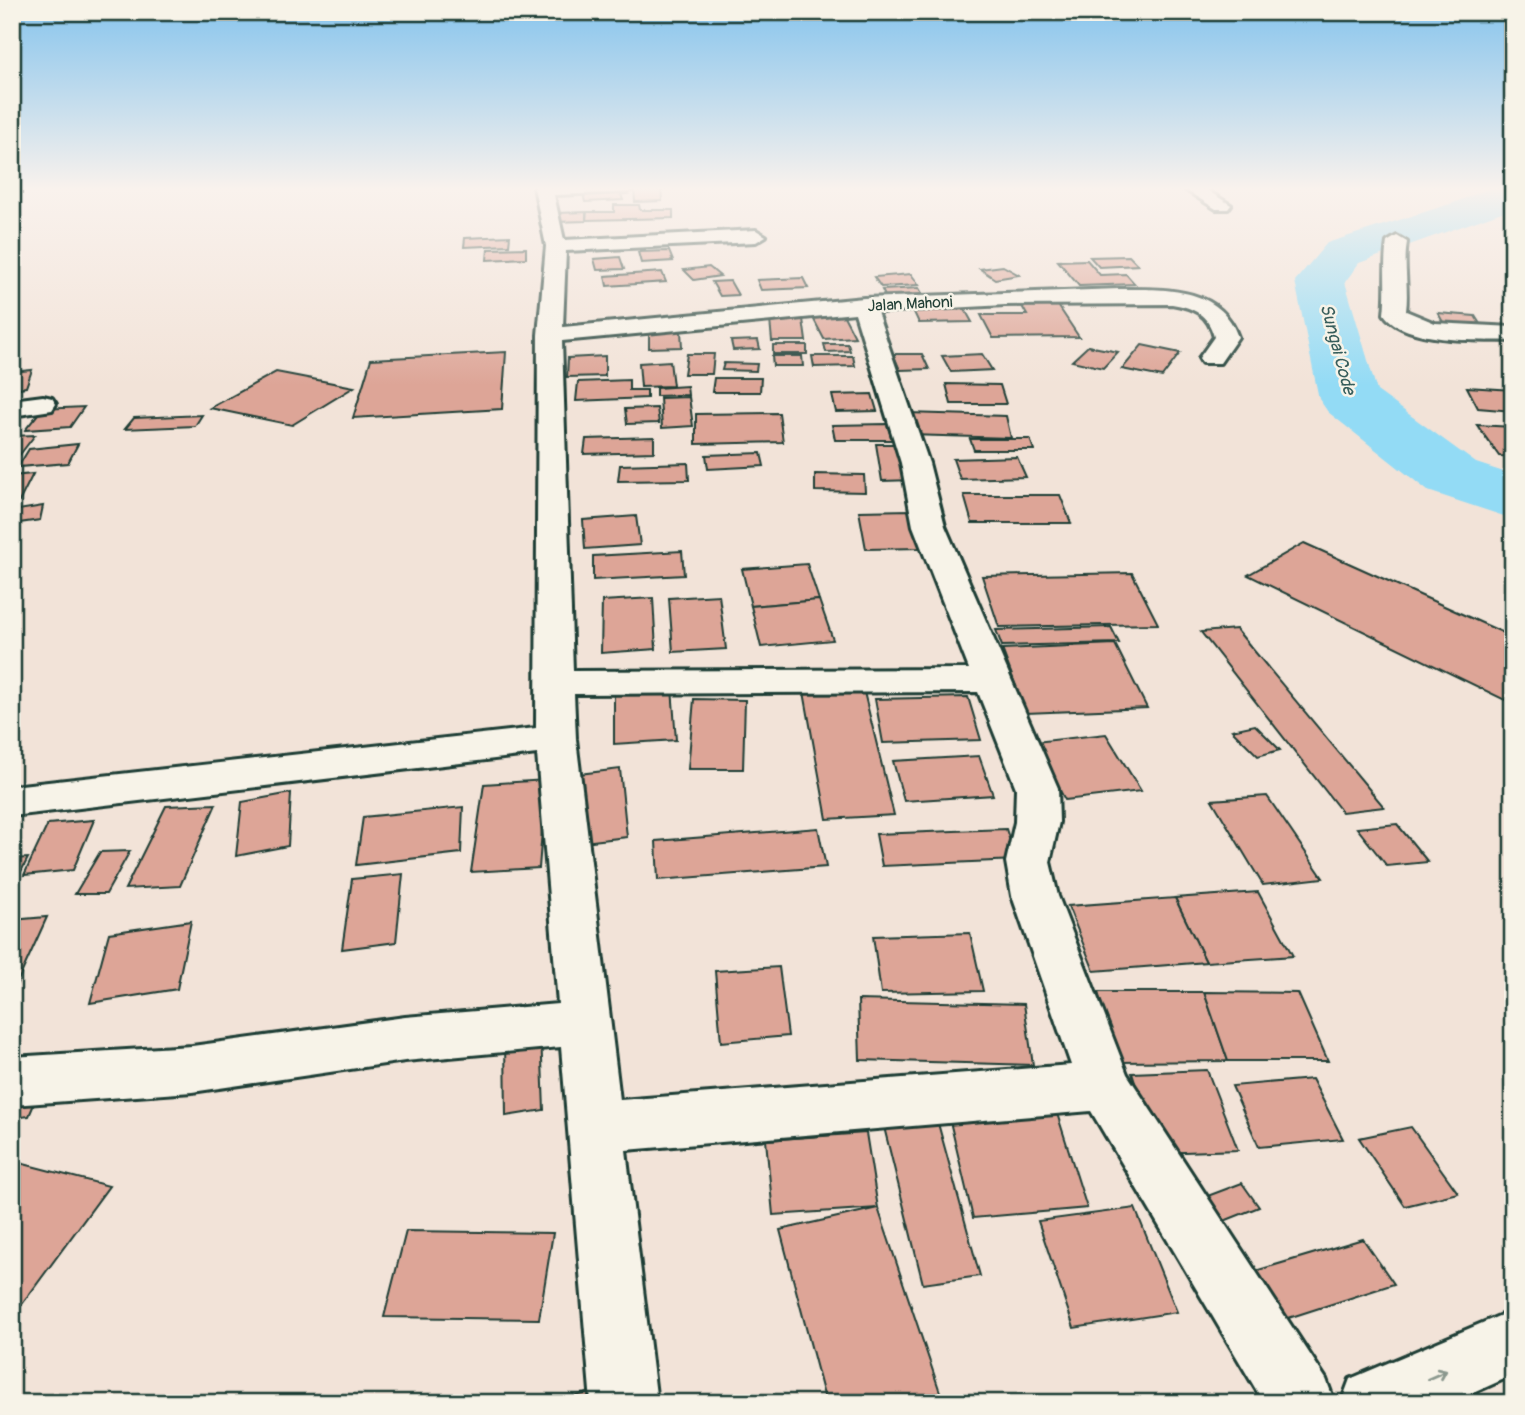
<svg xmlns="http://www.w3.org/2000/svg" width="1525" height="1415" font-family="Pangolin,sans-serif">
<rect width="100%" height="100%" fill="#f2e3d8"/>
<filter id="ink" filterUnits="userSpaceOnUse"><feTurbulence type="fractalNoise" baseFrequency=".0143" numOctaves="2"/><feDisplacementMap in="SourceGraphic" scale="14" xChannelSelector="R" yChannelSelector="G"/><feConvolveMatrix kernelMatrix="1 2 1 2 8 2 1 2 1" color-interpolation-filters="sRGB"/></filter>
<g filter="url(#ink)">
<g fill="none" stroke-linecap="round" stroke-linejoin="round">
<!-- river -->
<path fill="#93dbf5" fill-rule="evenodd" d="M1493 187H1513V208L1359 263 1345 282 1377 391 1476 463 1513 475V519L1428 491 1328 412 1319 399 1295 281 1327 243 1453 203Z"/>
</g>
<!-- building -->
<g fill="#dda597" stroke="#1f3d34" stroke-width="2">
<path d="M661 187 662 201 635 202 634 188Z"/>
<path d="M619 188 623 200 585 202 582 190Z"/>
<path d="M614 205H639L640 210H673V218L586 220 587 212H614Z"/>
<path d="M586 212V221L554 222 555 213Z"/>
<path d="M510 236 509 245 464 247 465 238Z"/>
<path d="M526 248V258L487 260 488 249Z"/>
<path d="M669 251 673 261 641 263 638 252Z"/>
<path d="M1129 256 1138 265 1099 267 1090 257Z"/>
<path d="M620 257 624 269 597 270 594 259Z"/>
<path d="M1087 260 1100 275 1126 274 1135 284 1079 286 1058 261Z"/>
<path d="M1003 266 1019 275 995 279 980 269Z"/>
<path d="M709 267 720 276 694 280 684 270Z"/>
<path d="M662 272 666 282 607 286 605 276Z"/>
<path d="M911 274 919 285 881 287 874 277Z"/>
<path d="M803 278 808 288 761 290 757 280Z"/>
<path d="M730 281 738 295 720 296 712 282Z"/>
<path d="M919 288 927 302 889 304 882 290Z"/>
<path d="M1019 301H1055L1079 337 993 338 981 315H1027Z"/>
<path d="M963 306 972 322 919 323 912 308Z"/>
<path d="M1438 313 1475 316 1482 327 1444 324Z"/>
<path d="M844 316 855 337 824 339 813 318Z"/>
<path d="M803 319 806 341H772L770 320Z"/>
<path d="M681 331 682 347 649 348V332Z"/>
<path d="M758 340 760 349 733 350 731 341Z"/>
<path d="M824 344H848L850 351 826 352Z"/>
<rect x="773" y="345" width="34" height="9"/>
<path d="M1142 345 1180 353 1162 377 1122 369Z"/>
<path d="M1088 346 1118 352 1103 368 1072 361Z"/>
<path d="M506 352 502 409 353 418 371 359Z"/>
<path d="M687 354H714L712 374H684Z"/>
<path d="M893 354H922L929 369 900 370Z"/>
<path d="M982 354 992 370 951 372 942 356Z"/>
<path d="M605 356V376L567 377 568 358Z"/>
<path d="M772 356H802L803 366H773Z"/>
<path d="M812 356H853L855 366 814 367Z"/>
<path d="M670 361 673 386 641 387 639 363Z"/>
<path d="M724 363 757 364 756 371 722 370Z"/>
<path d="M32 370 26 387 12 389V372Z"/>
<path d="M276 372 354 387 292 425 210 408Z"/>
<path d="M714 378H761L760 392H712Z"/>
<path d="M629 380V390H647V398L576 401 578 382Z"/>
<path d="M946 384 1000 385 1006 404H951Z"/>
<path d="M687 386 688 395 656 396V388Z"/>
<path d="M1467 387 1513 390V411L1478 408Z"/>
<path d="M872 394 877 411 836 412 832 395Z"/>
<path d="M689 397 693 426 662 428 660 398Z"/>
<path d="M84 407 70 427 25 430 42 409Z"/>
<path d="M657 408 659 423 627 424 625 409Z"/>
<path d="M779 413 783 442 696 444V414Z"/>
<path d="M908 413 1006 416 1011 438 909 435Z"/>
<path d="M202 415 195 426 125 429 134 418Z"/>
<path d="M887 424 892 440H835L832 425Z"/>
<path d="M1477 425 1513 427V457L1499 456Z"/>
<path d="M35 435 18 457H12V436Z"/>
<path d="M654 437V452L584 454 586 439Z"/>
<path d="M970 439H1030L1034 450H974Z"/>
<path d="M78 444 68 463 18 467 29 449Z"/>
<path d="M876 444H905L913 480 882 481Z"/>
<path d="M761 453 764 466 708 469 706 455Z"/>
<path d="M1017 457 1026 477 960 479 953 459Z"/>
<path d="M688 463 689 480 618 481 620 465Z"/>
<path d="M33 474 19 502H12V476Z"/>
<path d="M815 474 864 475 865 492 815 491Z"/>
<path d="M964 495H1060L1071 523H972Z"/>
<path d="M43 506 40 520 12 524V511Z"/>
<path d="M911 510 921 548 866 549 859 511Z"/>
<path d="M636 516 640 545 585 549 583 520Z"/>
<path d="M1304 543 1513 637V704L1248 575Z"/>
<path d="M682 551 684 575 593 580V556Z"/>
<path d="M807 564 819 600 751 606 742 569Z"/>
<path d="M1132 573 1158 624 999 627 982 576Z"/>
<path d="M719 595 726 649 673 652 669 598Z"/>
<path d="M653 598 656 649 601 653 602 601Z"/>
<path d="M819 600 833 640 761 647 751 606Z"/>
<path d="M1111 627 1119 643 1002 646 996 630Z"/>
<path d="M1236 629 1384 807 1342 812 1201 632Z"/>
<path d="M1115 644 1147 708 1026 713 1002 649Z"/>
<path d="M672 688 676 740 614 744V691Z"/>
<path d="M863 688 894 815 827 819 804 692Z"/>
<path d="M968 697 981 740 883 743 875 699Z"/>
<path d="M694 699 745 700 743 769H688Z"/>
<path d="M1255 725 1280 750 1258 756 1232 730Z"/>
<path d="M1106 734 1141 791 1065 800 1035 742Z"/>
<path d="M979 756 993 795 904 801 893 761Z"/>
<path d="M620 769 627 837 575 843 571 775Z"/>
<path d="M546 780 539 868 471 872 484 784Z"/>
<path d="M291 793 288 846 236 856 242 802Z"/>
<path d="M1267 796 1323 878 1263 885 1212 800Z"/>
<path d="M216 804 180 886 125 889 166 806Z"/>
<path d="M463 807 461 853 356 865 363 817Z"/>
<path d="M94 820 73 870 24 875 48 824Z"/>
<path d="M1397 824 1428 862 1387 866 1357 828Z"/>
<path d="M818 828 826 867 658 880 656 841Z"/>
<path d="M1006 829 1016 860 882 866 876 834Z"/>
<path d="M130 851 106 894H75L100 852Z"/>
<path d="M28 858 12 889V859Z"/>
<path d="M403 874 396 942 342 949 352 879Z"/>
<path d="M1258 892 1293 956 1206 962 1175 898Z"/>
<path d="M1175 898 1206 962 1094 971 1068 906Z"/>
<path d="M47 917 12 994V920Z"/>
<path d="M191 921 177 989 90 1003 109 933Z"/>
<path d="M970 933 983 991 881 993 873 936Z"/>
<path d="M779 967 788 1036 721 1042 715 971Z"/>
<path d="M1098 992H1204L1228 1061 1116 1062Z"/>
<path d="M1204 992 1298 993 1328 1061H1228Z"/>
<path d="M858 1000 1024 1004 1033 1065 860 1060Z"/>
<path d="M541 1034 544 1110 506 1116 505 1039Z"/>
<path d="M1207 1070 1238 1150 1157 1153 1132 1073Z"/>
<path d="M1312 1079 1343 1139 1259 1147 1232 1086Z"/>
<path d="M43 1083 29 1116 12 1118V1086Z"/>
<path d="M1054 1104 1087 1208 973 1218 948 1113Z"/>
<path d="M936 1116 980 1276 923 1284 883 1123Z"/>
<path d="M1411 1127 1458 1193 1405 1206 1359 1138Z"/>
<path d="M866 1133 878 1208 773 1215 766 1140Z"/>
<path d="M12 1161 109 1186 12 1318Z"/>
<path d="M1242 1183 1259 1207 1214 1225 1197 1200Z"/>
<path d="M878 1208 943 1401 826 1403 780 1230Z"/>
<path d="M1135 1208 1177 1312 1074 1328 1038 1221Z"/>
<path d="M406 1231 553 1233 539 1319 384 1317Z"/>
<path d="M1363 1239 1394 1284 1276 1322 1248 1273Z"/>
<path d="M588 1393 589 1403H544Z"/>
</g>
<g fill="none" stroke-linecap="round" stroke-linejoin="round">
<defs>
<g id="street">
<path d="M534 187H637L628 192 554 195 564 240 756 230 766 236 756 242 566 251 563 327 864 298 1119 289C1164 289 1221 286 1238 337L1220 363H1202L1199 358 1214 337C1208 314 1194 308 1172 304L1005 305 877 312 929 463 945 526 1058 788 1059 822 1050 862 1058 896 1127 1074 1326 1379 1335 1403H1264L1091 1111 626 1150 657 1403H591L561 1047 405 1061 192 1092 12 1105V1057L192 1046 405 1017 558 1004 537 754 12 816V786L536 728 538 335 546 246ZM855 313 901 463 913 526 969 669 573 671 562 341ZM978 692 1016 788 1015 822 1006 862 1012 896 1071 1065 620 1100 576 739 574 694Z"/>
<path d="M1181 187H1202L1231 205 1228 209H1216Z"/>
<path d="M1397 236 1407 242C1403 266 1409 287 1406 311L1435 323 1513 327V341C1480 340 1404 344 1384 314 1387 289 1383 267 1387 242Z"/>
<path d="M43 396 52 398 56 404 52 410 12 416V400Z"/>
</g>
<path id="secondary" d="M1513 1310V1375L1451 1403H1341L1350 1379Z"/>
</defs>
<!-- street casing -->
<use href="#street" stroke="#1f3d34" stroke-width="6"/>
<!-- secondary casing -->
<use href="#secondary" stroke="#1f3d34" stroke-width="6"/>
<!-- street -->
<use href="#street" fill="#f7f3e8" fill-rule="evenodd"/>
<!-- secondary -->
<use href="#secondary" fill="#f7f3e8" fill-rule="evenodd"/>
</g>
<!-- one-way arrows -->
<defs><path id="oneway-shaft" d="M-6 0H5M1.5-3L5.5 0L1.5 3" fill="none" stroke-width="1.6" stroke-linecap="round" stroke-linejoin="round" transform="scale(1.75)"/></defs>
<use stroke="#8b988e" href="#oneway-shaft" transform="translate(1437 1375) rotate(-24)"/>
</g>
<!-- sky -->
<linearGradient id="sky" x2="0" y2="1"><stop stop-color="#86c4ed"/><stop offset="0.49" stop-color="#f9f2ed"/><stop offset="1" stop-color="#f9f2ed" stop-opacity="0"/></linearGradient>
<rect width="1525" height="385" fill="url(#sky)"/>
<g text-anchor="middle" stroke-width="5" stroke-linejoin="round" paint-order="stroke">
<!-- far-street labels -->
<g font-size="16" fill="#1f3d34" stroke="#f7f3e8">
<text transform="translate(910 303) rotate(-3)" y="6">Jalan Mahoni</text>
</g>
<!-- far-water labels -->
<g font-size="18" font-style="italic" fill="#365d5b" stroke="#f7f3e8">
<text transform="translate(1338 349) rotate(75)" y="6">Sungai Code</text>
</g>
</g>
<!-- margin -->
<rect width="1525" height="1415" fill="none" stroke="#f7f3e8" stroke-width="42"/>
<rect x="21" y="21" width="1483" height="1373" fill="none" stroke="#1f3d34" stroke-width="2.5" filter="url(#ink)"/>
</svg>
